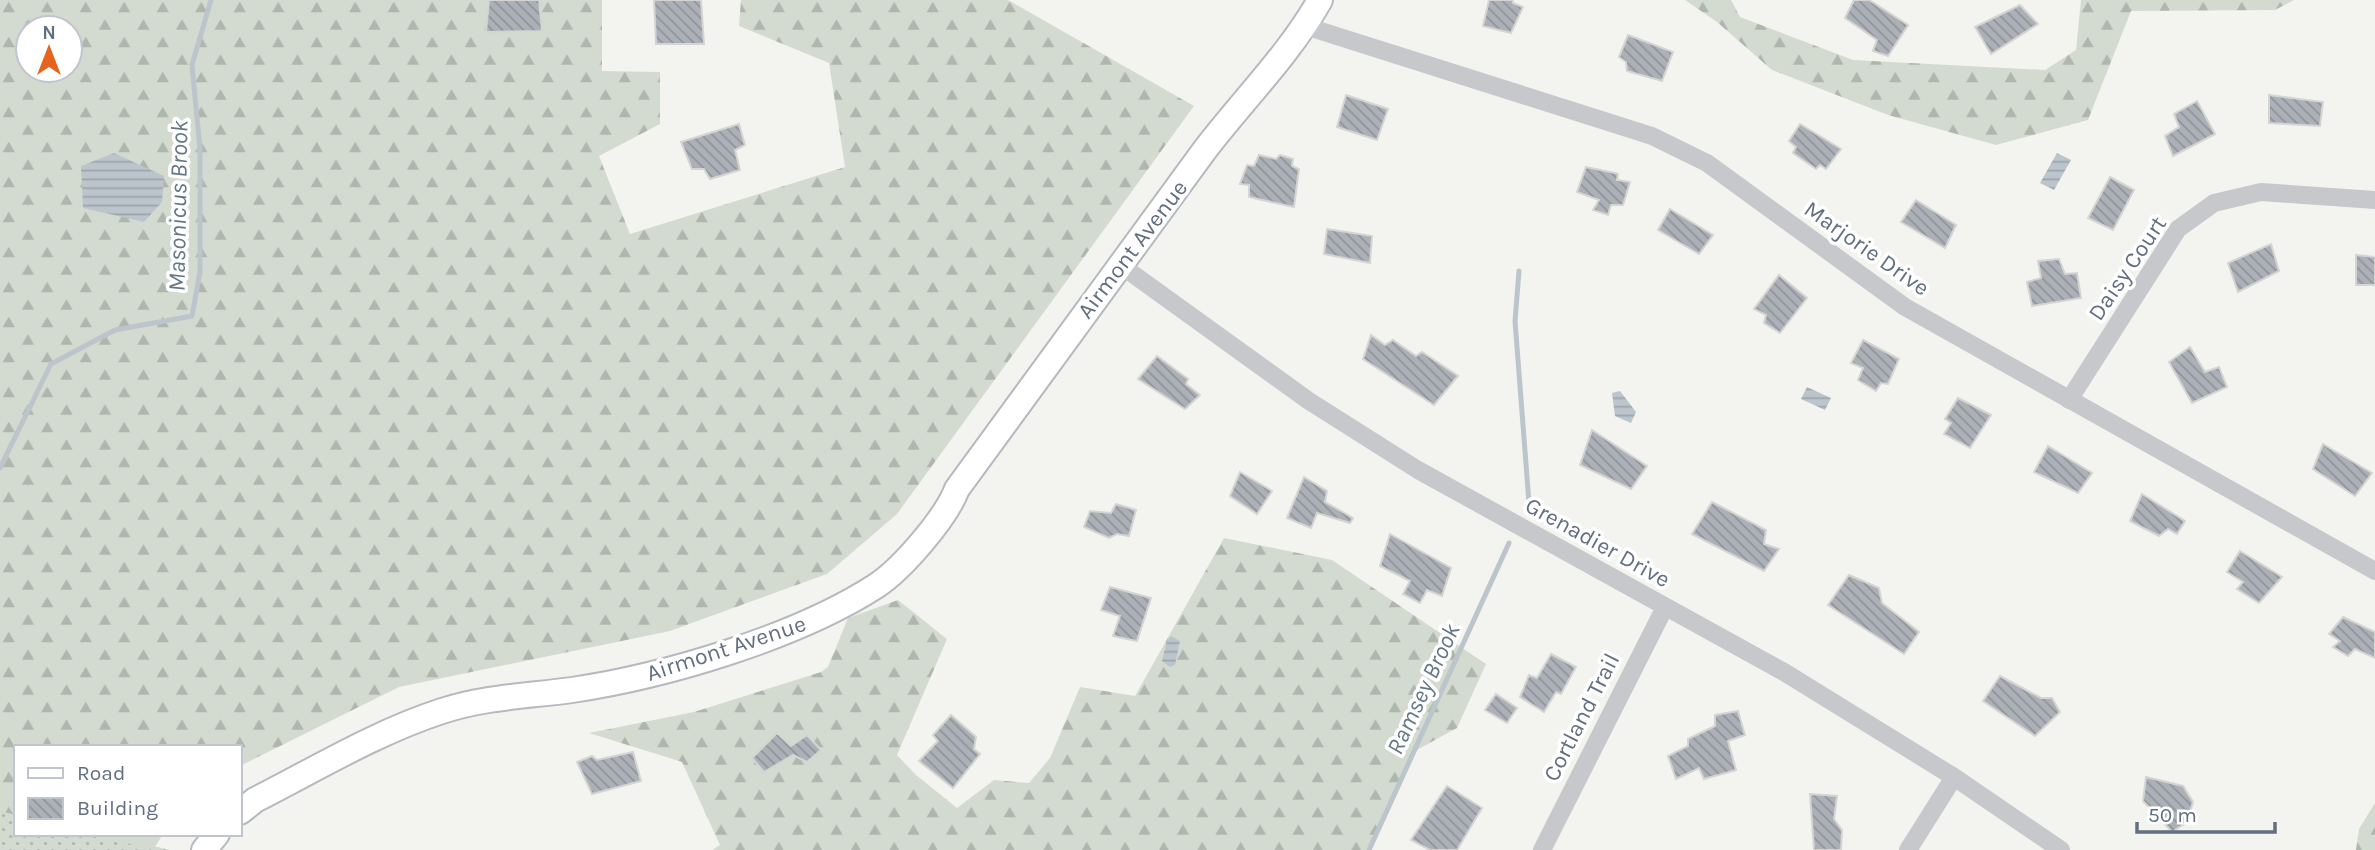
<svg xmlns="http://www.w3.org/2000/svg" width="2375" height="850" font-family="Karla,sans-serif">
<defs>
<pattern id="grass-dots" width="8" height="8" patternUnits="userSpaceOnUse" patternTransform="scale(1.75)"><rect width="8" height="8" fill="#d3dbd0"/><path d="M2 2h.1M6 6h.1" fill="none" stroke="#afb6ae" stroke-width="1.8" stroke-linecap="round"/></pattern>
<pattern id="forest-firs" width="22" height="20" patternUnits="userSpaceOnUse" patternTransform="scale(1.75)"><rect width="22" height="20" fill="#d3dbd0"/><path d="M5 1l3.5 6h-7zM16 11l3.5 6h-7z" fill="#afb6ae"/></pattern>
<pattern id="water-rules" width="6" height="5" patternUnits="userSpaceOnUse" patternTransform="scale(1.75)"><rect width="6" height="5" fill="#bcc5cb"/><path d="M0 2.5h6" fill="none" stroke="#9ca4aa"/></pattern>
<pattern id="building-back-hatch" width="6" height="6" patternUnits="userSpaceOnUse" patternTransform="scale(1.75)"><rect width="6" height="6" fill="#acb1b8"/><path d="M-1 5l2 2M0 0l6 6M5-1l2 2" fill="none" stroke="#8f949b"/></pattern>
</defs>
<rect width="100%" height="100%" fill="#f3f4ef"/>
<!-- grass -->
<path fill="url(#grass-dots)" d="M0 809 16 813V834H105L170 850H0Z"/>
<!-- forest -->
<g fill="url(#forest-firs)" fill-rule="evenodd">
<path d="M0 0H602V71L660 72V124L599 156 630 234 845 167 829 63 739 26 741 0H1008L1194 106 897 514 827 574 670 631 399 687 240 766V747H16V815L0 811ZM28 28H70V70H28Z"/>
<path d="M1685 0H1731L1740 17 1853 60 2045 70 2076 50 2081 0H2294L2275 10 2131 11 2088 120 1996 145 1888 115 1772 70 1717 22Z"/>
<path d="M1224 538 1332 560 1486 664 1457 728 1415 751 1369 850H712L720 845 682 762 589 733 694 712 821 672 828 667 848 618 898 600 947 639 897 755 916 775 957 808 994 780 1029 783 1050 758 1080 687 1135 696Z"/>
<path d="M2375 803V850H2356L2359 829Z"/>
<path d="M92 834H163L153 850Z"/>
</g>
<!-- water -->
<g fill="url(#water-rules)">
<path d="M114 153 164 176 162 202 144 222 83 208 81 166Z"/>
<path d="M2057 153 2071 160 2054 190 2040 183Z"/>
<path d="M1807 387 1831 398 1825 410 1801 399Z"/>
<path d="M1620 391 1636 412 1631 423 1615 416 1612 393Z"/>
<path d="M1171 636 1180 641 1175 665 1170 667 1162 661 1167 640Z"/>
</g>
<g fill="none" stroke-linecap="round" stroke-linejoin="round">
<!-- stream -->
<g stroke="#bcc5cb" stroke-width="5">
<path d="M1519 271 1515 321 1529 503"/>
<path d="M0 468 51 364 115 330 192 316 200 272V149L192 65 211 0"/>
<path d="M1369 850 1509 543"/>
</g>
</g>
<!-- building -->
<g fill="url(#building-back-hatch)" stroke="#d4d5d2" stroke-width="2">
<path d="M489 0H539L542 31 486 32Z"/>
<path d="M654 0H701L704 44H656Z"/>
<path d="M1489 0H1513V3L1523 7 1511 33 1483 26Z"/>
<path d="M1854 0H1869L1908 25 1888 56 1873 51 1877 40 1845 18Z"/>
<path d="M2020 5 2038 24 1991 54 1975 27Z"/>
<path d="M1628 35 1673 52 1662 81 1627 71 1626 62 1619 57Z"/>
<path d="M1346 95 1388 109 1377 140 1337 127Z"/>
<path d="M2269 95 2323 102 2320 126 2269 123Z"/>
<path d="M2197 101 2215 134 2173 156 2165 136 2179 127 2174 114Z"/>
<path d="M739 124 745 145 735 150 740 170 710 179 704 169H692L681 142Z"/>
<path d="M1800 124 1841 149 1826 169 1820 165 1816 169 1793 153 1796 147 1789 141Z"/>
<path d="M1259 155 1276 159 1280 155 1293 159 1292 166 1299 169 1294 207 1249 197V185L1240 184 1247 165 1254 166Z"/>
<path d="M1586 167 1615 173 1618 174 1617 180 1630 182 1623 205H1611L1608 215 1593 210 1599 200 1577 192Z"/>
<path d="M2110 177 2134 190 2113 230 2088 218Z"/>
<path d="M1916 200 1956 225 1945 248 1901 222Z"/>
<path d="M1670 209 1713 235 1699 254 1658 230Z"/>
<path d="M1327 229 1372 236 1370 263 1324 254Z"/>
<path d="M2271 244 2279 271 2238 292 2228 263Z"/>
<path d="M2356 255 2375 257V285H2356Z"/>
<path d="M2059 259 2065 274 2077 273 2081 298 2032 306 2027 282 2041 278 2038 261Z"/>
<path d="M1779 275 1807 298 1780 333 1764 323 1766 315 1754 309Z"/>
<path d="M1371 335 1385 345 1393 340 1416 356 1422 352 1458 376 1434 405 1363 359Z"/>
<path d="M1863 340 1899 359 1888 384 1881 383 1876 391 1858 380 1863 368 1851 363Z"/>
<path d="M2190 347 2205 372 2219 367 2227 387 2192 403 2169 362Z"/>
<path d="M1157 356 1188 379 1186 384 1200 395 1185 409 1138 379Z"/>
<path d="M1958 398 1991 415 1970 448 1944 434 1951 423 1945 419Z"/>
<path d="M1592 430 1647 466 1631 489 1580 465Z"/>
<path d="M2323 444 2372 473 2355 496 2313 469Z"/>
<path d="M2048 446 2092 473 2078 493 2034 472Z"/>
<path d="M1240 472 1272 491 1257 514 1230 496Z"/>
<path d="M1304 477 1327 491 1325 502 1353 518 1350 523 1317 513 1311 528 1287 518Z"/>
<path d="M2142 494 2185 521 2177 534 2168 529 2159 536 2130 521Z"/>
<path d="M1712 502 1766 530 1764 544 1779 549 1764 571 1692 534Z"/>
<path d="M1116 504 1136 510 1129 536 1117 534 1109 538 1084 527 1090 511 1111 513Z"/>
<path d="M1390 534 1451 568 1442 596 1427 590 1420 603 1403 594 1410 581 1380 566Z"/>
<path d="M2240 551 2282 577 2259 603 2237 589 2243 582 2227 572Z"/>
<path d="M1849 575 1879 588 1882 603 1919 632 1904 654 1828 605Z"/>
<path d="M1110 587 1151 598 1137 641 1113 636 1120 616 1101 610Z"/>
<path d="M2343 617 2375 632V658L2355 649 2348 656 2333 647 2340 641 2329 634Z"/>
<path d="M1551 654 1576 667 1561 694 1556 692 1544 712 1520 697 1529 675 1537 678Z"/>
<path d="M2000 676 2041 698H2052L2060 712 2035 736 1983 701Z"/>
<path d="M1496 694 1517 708 1507 723 1485 710Z"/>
<path d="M1738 711 1745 735 1728 741 1736 770 1704 779 1699 768 1676 779 1668 756 1688 746V739L1715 726V715Z"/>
<path d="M951 715 976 737 974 749 980 754 953 788 919 761 938 741 933 735Z"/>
<path d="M777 733 791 746 807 735 821 750 807 762 793 755 764 772 752 758Z"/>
<path d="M633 752 641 781 592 794 577 762 592 756 597 760Z"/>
<path d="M2146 777 2183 786 2193 802 2187 822 2172 832 2143 801Z"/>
<path d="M1447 786 1482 808 1457 850H1430L1411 840Z"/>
<path d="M1810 794 1837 796 1834 819 1842 830 1841 850H1814Z"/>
</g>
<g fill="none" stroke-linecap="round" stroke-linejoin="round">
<defs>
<g id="secondary">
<path d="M240 812 255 800C316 769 377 732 442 711 484 697 528 696 572 690 666 676 797 637 876 586 902 569 946 518 957 489 1039 376 1121 263 1204 151 1242 101 1289 55 1320 0"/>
<path d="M204 850 217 834"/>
</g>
</defs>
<!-- secondary casing -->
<use href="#secondary" stroke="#b6b9be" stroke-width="28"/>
<!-- street -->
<g stroke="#c6c8cc" stroke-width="18">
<path d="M1305 26 1652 136 1707 163 1905 307 2375 571"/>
<path d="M1119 264 1309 401 1418 470 1784 672 1954 777 2061 850"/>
<path d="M2069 400 2178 229 2214 203 2261 192 2375 200"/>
<path d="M1542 850 1665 607"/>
<path d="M1908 850 1954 777"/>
</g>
<!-- secondary -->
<use href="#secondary" stroke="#fff" stroke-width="24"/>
</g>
<g text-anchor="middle" stroke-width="7" stroke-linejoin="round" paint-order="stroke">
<!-- street labels -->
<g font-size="23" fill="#626f81" stroke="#fff">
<text transform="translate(1867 248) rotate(35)" y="8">Marjorie Drive</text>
<text transform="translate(1132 249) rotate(-53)" y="8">Airmont Avenue</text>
<text transform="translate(2127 268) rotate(-56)" y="8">Daisy Court</text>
<text transform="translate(1598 542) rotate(29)" y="8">Grenadier Drive</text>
<text transform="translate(726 648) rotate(-18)" y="8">Airmont Avenue</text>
<text transform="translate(1581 717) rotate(-63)" y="8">Cortland Trail</text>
</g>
<!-- water labels -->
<g font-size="24" font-style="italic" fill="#637885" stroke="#fff">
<text transform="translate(178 206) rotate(-89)" y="8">Masonicus Brook</text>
<text transform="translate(1423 689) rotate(-65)" y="8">Ramsey Brook</text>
</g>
</g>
<!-- legend -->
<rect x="14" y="745" width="228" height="91" fill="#ffffff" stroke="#c0c5cd" stroke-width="2"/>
<rect x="28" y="768" width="35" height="10" fill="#ffffff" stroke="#c0c5cd" stroke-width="2"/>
<text x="77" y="780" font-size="21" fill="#626f81">Road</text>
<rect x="28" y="798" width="35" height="21" fill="url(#building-back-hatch)" stroke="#c0c5cd" stroke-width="2"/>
<text x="77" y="815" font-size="21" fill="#626f81">Building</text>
<!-- north arrow -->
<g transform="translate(49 49)"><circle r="33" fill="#ffffff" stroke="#c0c5cd" stroke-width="2"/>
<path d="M0-5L12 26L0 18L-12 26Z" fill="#e5651e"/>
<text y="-10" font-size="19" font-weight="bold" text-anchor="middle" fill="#626f81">N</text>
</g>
<!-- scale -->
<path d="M2137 822v10h138v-10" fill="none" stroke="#626f81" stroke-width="3.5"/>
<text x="2148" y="822" font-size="21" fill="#626f81" stroke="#ffffff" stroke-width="5" paint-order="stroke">50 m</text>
</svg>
